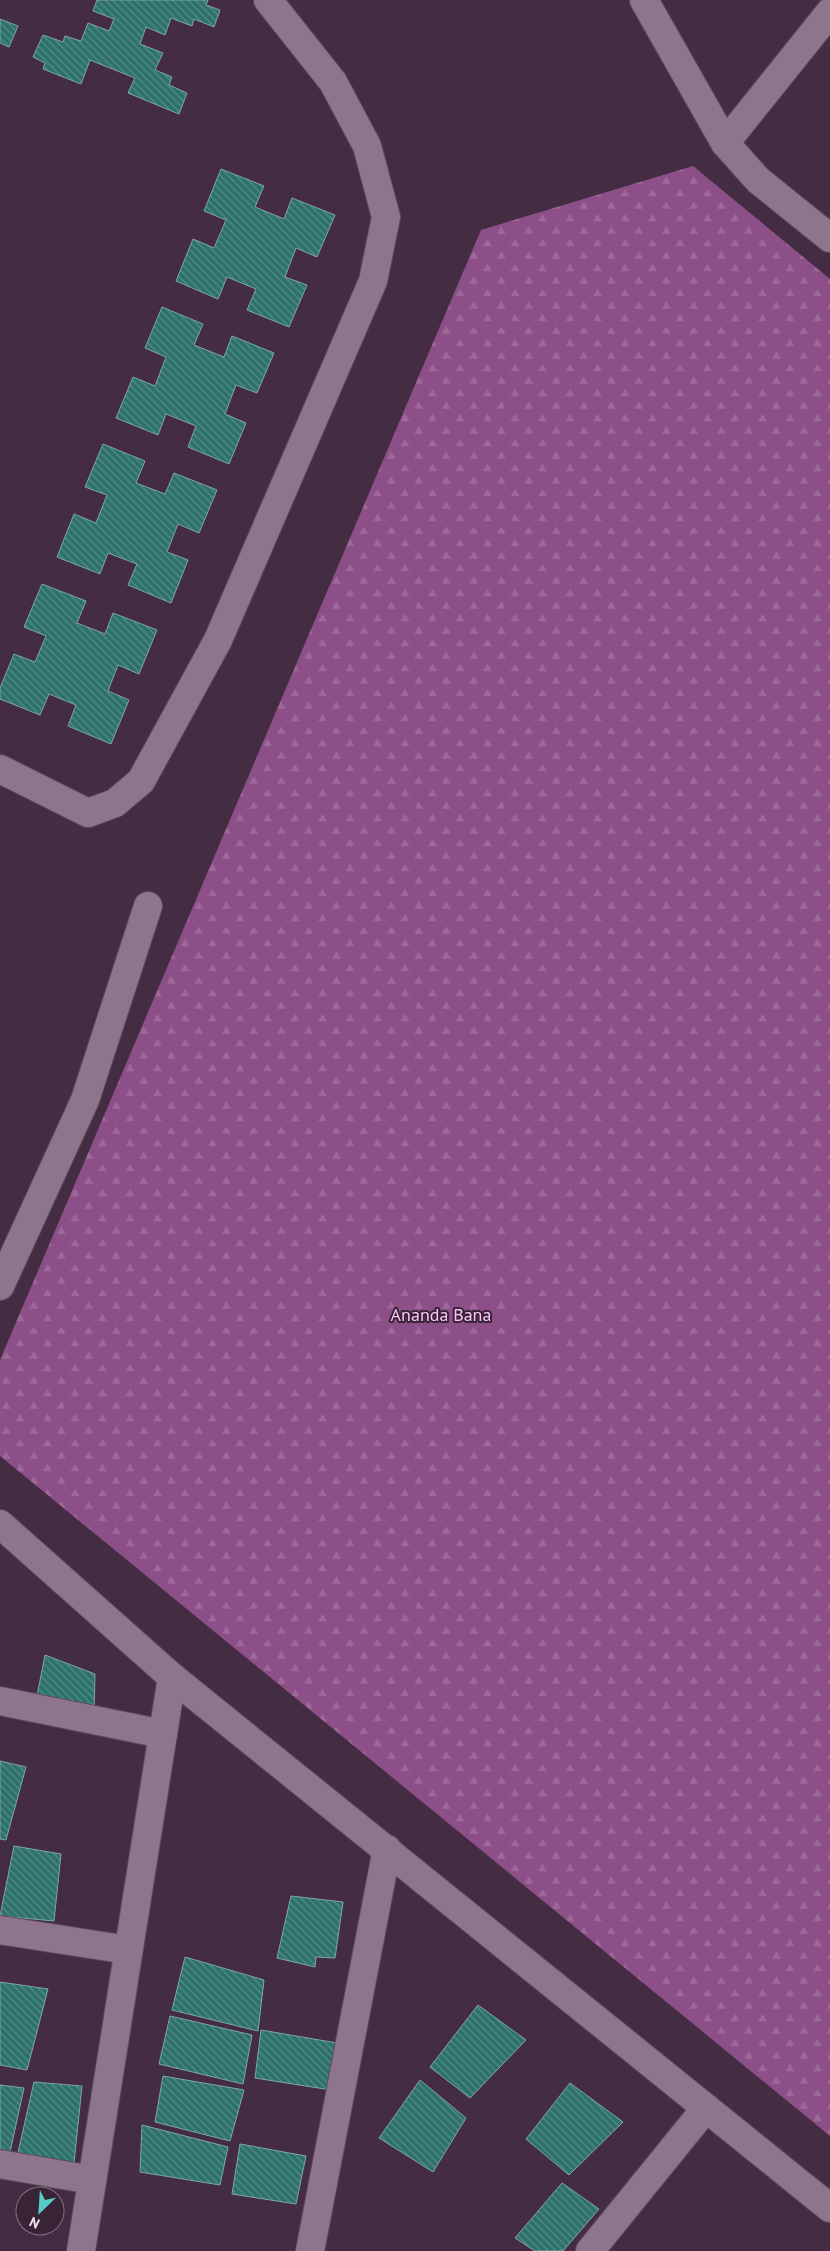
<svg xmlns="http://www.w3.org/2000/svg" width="830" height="2251" font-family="'PT Sans',sans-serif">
<defs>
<pattern id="forest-firs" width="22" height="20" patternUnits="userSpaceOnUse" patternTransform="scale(1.25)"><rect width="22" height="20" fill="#8d4f88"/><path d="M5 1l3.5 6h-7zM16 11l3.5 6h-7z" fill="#9e6899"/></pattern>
<pattern id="building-back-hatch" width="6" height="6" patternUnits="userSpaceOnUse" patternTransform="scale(1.25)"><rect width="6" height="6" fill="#2d716c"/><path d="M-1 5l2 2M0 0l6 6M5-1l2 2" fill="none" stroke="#568c88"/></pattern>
</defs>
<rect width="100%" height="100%" fill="#442d42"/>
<!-- forest -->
<path fill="url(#forest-firs)" d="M693 166 830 279V2136L0 1456V1360L481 230Z"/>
<!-- building -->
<g fill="url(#building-back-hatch)" stroke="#7ea8a5">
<path d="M97 0H208L206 5 220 10 214 27 194 19 192 26 171 18 165 35 146 27 140 44 163 53 155 70 172 77 169 85 187 93 179 114 128 93 135 78 90 60 81 84 43 69 45 63 33 57 43 35 63 42 65 36 81 41 88 23 109 31 114 19 93 11Z"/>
<path d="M0 19 18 26 9 47 0 43Z"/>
<path d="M221 169 264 186 255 207 284 219 292 198 335 215 317 257 296 248 285 277 307 285 289 327 247 310 256 289 227 277 218 299 176 281 193 239 214 248 226 220 204 211Z"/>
<path d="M162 307 203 324 194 345 224 357 232 336 274 353 257 393 236 385 225 414 246 423 229 464 188 447 196 426 166 414 158 435 116 418 133 377 155 386 166 357 145 348Z"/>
<path d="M103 444 145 461 136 483 165 494 174 473 217 490 199 533 178 524 167 552 188 560 171 603 128 585 137 564 108 553 100 574 57 557 74 514 96 523 107 495 85 487Z"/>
<path d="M42 584 86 601 77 623 105 634 113 613 157 630 139 674 118 665 108 691 129 700 111 744 68 726 76 705 49 694 40 715 0 699V688L14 654 35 662 46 636 24 627Z"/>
<path d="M45 1655 95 1674 94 1713 36 1701Z"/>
<path d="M0 1761 26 1767 6 1840 0 1839Z"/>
<path d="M14 1846 61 1854 54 1921 0 1916Z"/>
<path d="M291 1896 343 1902 335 1958 316 1957 315 1967 277 1958Z"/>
<path d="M185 1957 264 1980 258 2031 172 2010Z"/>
<path d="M0 1982 48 1989 27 2070 0 2065Z"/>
<path d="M478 2005 526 2040 470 2098 430 2067Z"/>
<path d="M170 2016 252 2035 243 2084 159 2064Z"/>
<path d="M261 2030 337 2043 331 2090 255 2078Z"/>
<path d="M163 2076 244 2090 230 2141 155 2122Z"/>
<path d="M420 2080 466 2118 433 2172 379 2138Z"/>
<path d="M34 2082 82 2086 74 2163 17 2157Z"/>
<path d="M570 2083 623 2122 569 2175 526 2139Z"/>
<path d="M0 2085 24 2088 10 2152 0 2151Z"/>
<path d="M142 2125 228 2147 220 2185 140 2172Z"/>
<path d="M240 2144 306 2156 296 2204 232 2194Z"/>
<path d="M562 2183 599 2209 563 2251H535L515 2238Z"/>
</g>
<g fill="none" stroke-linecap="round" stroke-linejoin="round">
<defs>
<g id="street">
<path d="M644 0 725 143 758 180 830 238"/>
<path d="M725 143 830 12"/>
<path d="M0 769 88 813 115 803 141 781 218 640 373 281 386 217 367 146 333 82 268 0"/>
<path d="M0 1286 85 1100 148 906"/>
<path d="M0 1524 172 1677 830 2208"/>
<path d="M0 1701 163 1734"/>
<path d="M0 1930 128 1950"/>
<path d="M0 2164 92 2180"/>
<path d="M81 2251 172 1677"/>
<path d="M310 2251 387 1849"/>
<path d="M590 2251 706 2108"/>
</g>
</defs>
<!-- street casing -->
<use href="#street" stroke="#5e4b5c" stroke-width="30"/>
<!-- street -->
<use href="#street" stroke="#8f758c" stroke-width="28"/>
</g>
<g text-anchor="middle" stroke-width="4" stroke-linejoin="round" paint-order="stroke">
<!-- park labels -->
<g font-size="18" fill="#fcc7f6" stroke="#392337">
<text x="441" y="1321">Ananda Bana</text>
</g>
</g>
<!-- north arrow -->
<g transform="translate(40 2211) rotate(205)"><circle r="24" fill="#392337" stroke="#837081"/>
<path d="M0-4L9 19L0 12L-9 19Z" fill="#55cec6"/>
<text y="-8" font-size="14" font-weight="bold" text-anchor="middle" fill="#f2e3f0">N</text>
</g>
</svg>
